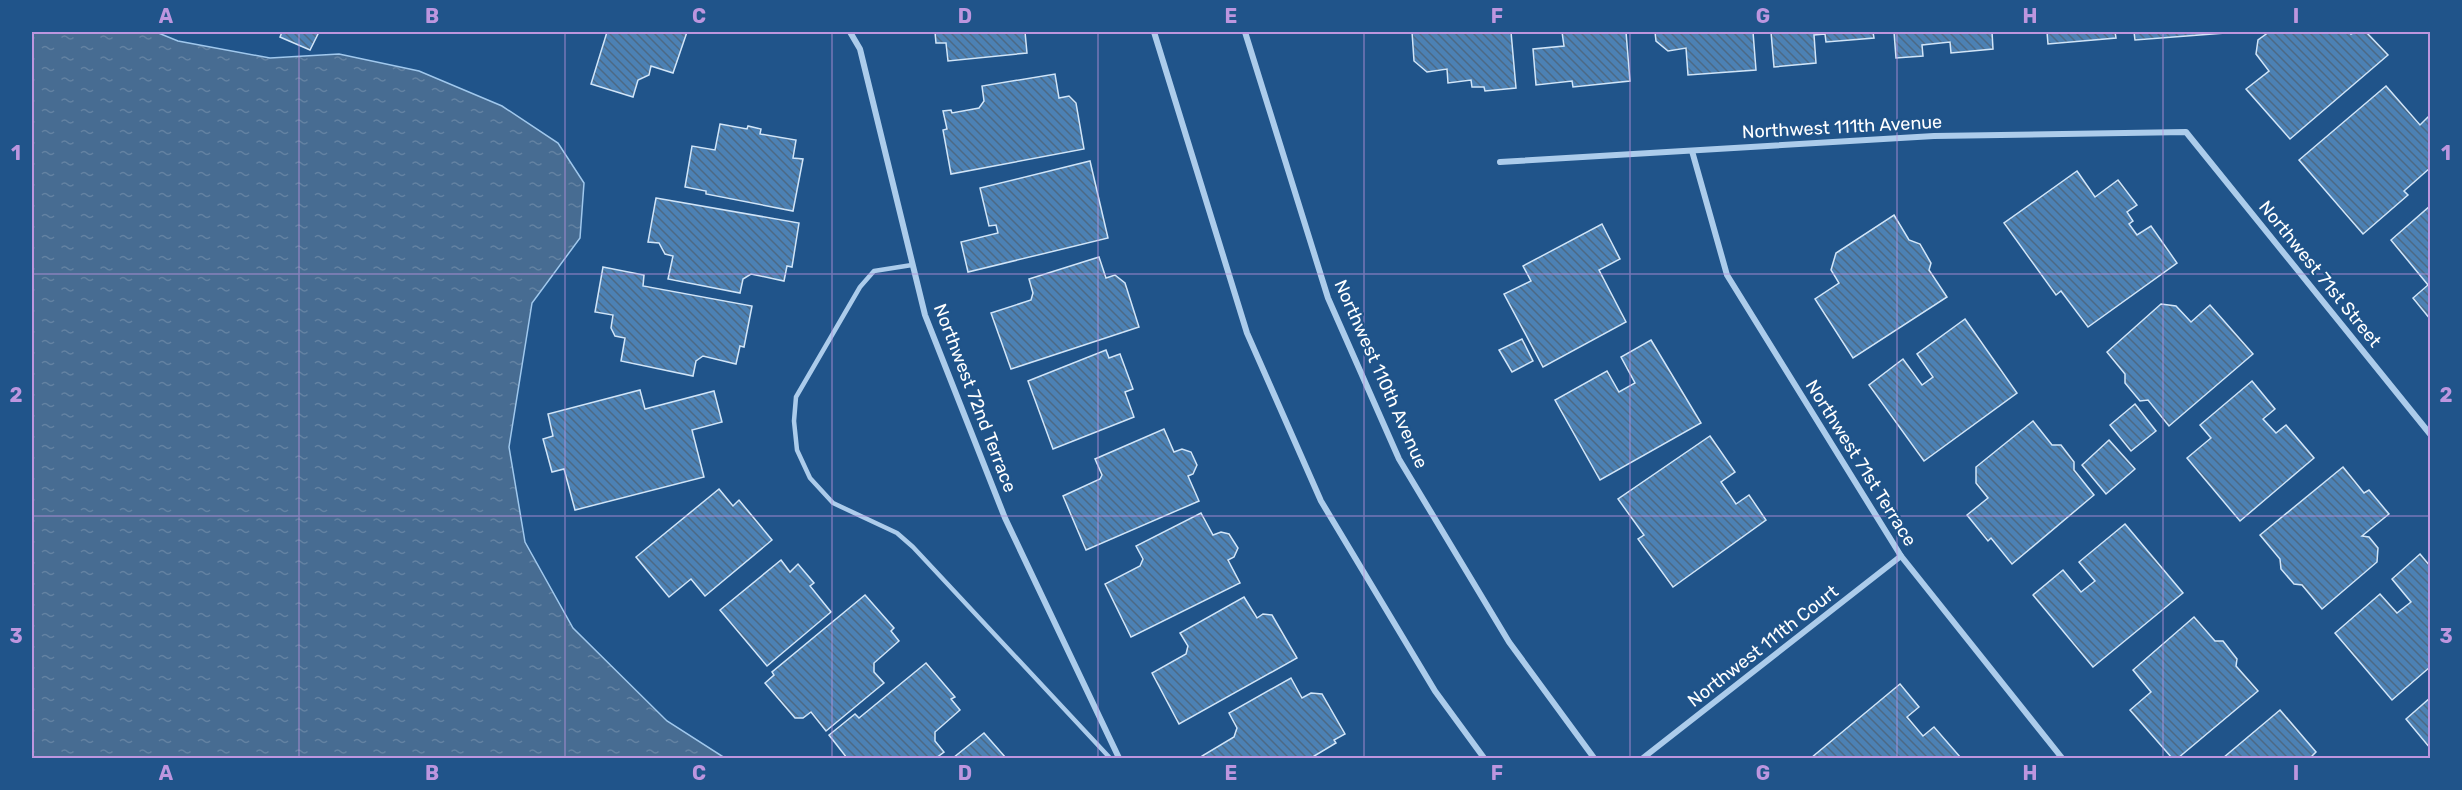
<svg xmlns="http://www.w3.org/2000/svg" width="2462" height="790" font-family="Rubik,sans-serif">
<defs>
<pattern id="water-ripples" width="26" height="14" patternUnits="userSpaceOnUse" patternTransform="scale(1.5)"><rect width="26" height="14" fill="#476c92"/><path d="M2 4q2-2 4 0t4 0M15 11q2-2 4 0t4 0" fill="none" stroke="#6382a2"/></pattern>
<pattern id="building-back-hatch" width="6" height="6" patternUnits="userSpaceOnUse" patternTransform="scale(1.5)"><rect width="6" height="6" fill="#4c81b4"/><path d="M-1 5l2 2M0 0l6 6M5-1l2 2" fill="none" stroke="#4c6985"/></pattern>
</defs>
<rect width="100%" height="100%" fill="#20548a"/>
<!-- water -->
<path fill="url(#water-ripples)" stroke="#a0c8ed" stroke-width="1.5" d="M32 32H156L178 41 270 58 339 54 419 71 502 106 558 143 584 183 580 238 532 303 509 447 525 542 573 628 667 721 725 758H32Z"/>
<!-- building -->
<g fill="url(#building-back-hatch)" stroke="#d1e5f8" stroke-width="1.5">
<path d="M282 32H319L310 50 280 37Z"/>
<path d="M607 32H687L673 73 651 66 649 75 638 80 633 97 591 84Z"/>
<path d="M935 32H1025L1027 53 948 61 946 43H936Z"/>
<path d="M1412 32H1511L1516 88 1485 91 1484 87H1472L1471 80 1448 83 1447 69 1427 72 1414 61Z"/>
<path d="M1562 32H1626L1630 81 1573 87 1572 81 1536 85 1533 49 1564 46Z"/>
<path d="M1655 32H1753L1756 70 1688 75 1686 48 1668 51 1656 41Z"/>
<path d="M1771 32H1873L1874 38 1826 42 1825 34 1814 35 1816 63 1774 67Z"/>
<path d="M1894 32H1992L1993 49 1951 53 1950 42 1922 45 1923 56 1896 58Z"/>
<path d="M2047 32H2115L2116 38 2048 44Z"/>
<path d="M2134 32H2225V33L2135 40Z"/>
<path d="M2269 32H2349L2351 34 2355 32H2366L2388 55 2290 139 2246 89 2269 71 2256 54 2258 40Z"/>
<path d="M1055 74 1059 98 1069 96 1076 103 1084 149 951 174 943 130 947 129 943 111 951 110 952 113 979 108 984 101 982 86Z"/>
<path d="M2386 86 2420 125 2430 115V168L2404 191 2408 195 2363 234 2299 160Z"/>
<path d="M720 124 747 129 748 126 761 129 760 134 796 140 793 158 803 159 793 211 706 194V191L685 187 692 146 715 150Z"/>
<path d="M1090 161 1108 238 968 272 961 242 998 233 996 225 989 226 980 188Z"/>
<path d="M2077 171 2095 197 2118 180 2137 205 2127 212 2133 221 2129 224 2137 235 2151 226 2177 263 2088 327 2061 291 2056 295 2004 223Z"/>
<path d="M656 198 799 223 792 267 787 266 784 281 751 274 743 279 740 293 668 279 673 256 665 254 659 243 648 242Z"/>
<path d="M2430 206V319L2413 298 2428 285 2391 240Z"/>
<path d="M1894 215 1909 240 1920 244 1931 263 1929 270 1947 297 1853 358 1815 299 1839 283 1831 270 1836 253Z"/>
<path d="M1602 224 1620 259 1599 270 1626 322 1543 367 1504 294 1531 281 1523 266Z"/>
<path d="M1099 257 1106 278 1115 275 1125 283 1139 327 1011 369 991 313 1031 300 1033 293 1029 279Z"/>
<path d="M603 267 644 275 643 286 752 306 744 347 740 346 736 364 703 356 696 361 693 376 621 361 625 338 615 336 611 328 613 315 595 312Z"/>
<path d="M2161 304 2176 306 2191 322 2210 305 2253 354 2169 426 2148 400 2140 401 2125 383V374L2107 352Z"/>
<path d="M1965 319 2017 393 1924 461 1869 385 1903 359 1922 385 1933 377 1917 354Z"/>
<path d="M1522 339 1533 361 1512 372 1499 350Z"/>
<path d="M1651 340 1701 423 1600 480 1555 400 1607 371 1619 392 1635 383 1621 357Z"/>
<path d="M1106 350 1109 358 1120 354 1133 389 1125 392 1134 417 1053 449 1028 381Z"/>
<path d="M2252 381 2275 409 2263 419 2276 433 2286 425 2314 458 2240 521 2187 458 2211 438 2200 425Z"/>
<path d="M640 390 645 409 714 391 722 422 692 430 704 477 575 510 564 469 552 472 543 439 553 436 548 414Z"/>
<path d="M2135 404 2156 431 2131 451 2110 425Z"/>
<path d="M2033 421 2052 445H2061L2074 462V470L2094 495 2012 564 1991 538 1988 541 1967 515 1988 498 1976 483V467Z"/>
<path d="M1164 429 1174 452 1182 449 1191 452 1197 465 1193 474 1188 476 1199 501 1086 550 1063 496 1100 479 1102 475 1095 459Z"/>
<path d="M1710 436 1735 472 1721 482 1736 504 1749 495 1766 520 1673 587 1638 539 1644 535 1618 499Z"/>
<path d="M2109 440 2135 469 2106 494 2082 465Z"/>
<path d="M2343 467 2364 493 2369 490 2389 514 2362 536 2369 537 2378 548 2377 562 2322 609 2302 585 2294 584 2281 569 2280 559 2260 535Z"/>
<path d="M719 489 733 506 739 500 772 540 705 596 691 579 669 597 636 557Z"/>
<path d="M1201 513 1213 535 1221 532 1229 534 1238 548 1234 557 1228 560 1240 583 1131 637 1105 584 1140 566 1143 559 1136 546Z"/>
<path d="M2125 524 2183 593 2093 667 2033 595 2063 570 2081 592 2095 581 2079 562Z"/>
<path d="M2420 554 2430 566V667L2392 700 2335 633 2380 594 2397 613 2411 602 2392 579Z"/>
<path d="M781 560 790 572 798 564 814 583 810 586 831 612 767 666 720 610Z"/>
<path d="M865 595 894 628 891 631 899 641 874 663V672L884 683 826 731 811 712 803 718H795L765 683 774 675 772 672Z"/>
<path d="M1244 597 1257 618 1263 614 1272 615 1297 658 1179 724 1152 673 1186 654 1188 646 1180 633Z"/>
<path d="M2194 617 2215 641H2223L2237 659 2236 666 2258 691 2178 758H2172L2130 710 2151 692 2133 670Z"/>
<path d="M926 663 955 697 951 699 960 710 935 732V741L944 752 936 758H847L829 735 855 714 859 718Z"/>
<path d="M1291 678 1302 698 1311 693 1322 694 1345 734 1334 740 1336 743 1311 758H1203L1202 756 1234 737 1237 728 1229 713Z"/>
<path d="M1900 684 1919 707 1907 717 1923 736 1934 727 1961 758H1811Z"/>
<path d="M2430 698V748L2406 719Z"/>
<path d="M2280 710 2316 752 2312 756 2314 758H2223Z"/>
<path d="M984 733 1006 758H953Z"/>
</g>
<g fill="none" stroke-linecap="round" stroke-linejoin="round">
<!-- service -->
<path stroke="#accceb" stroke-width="4.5" d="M912 265 874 271 860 287 796 397 794 421 797 450 810 478 833 503 897 533 913 547 1110 758"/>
<!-- minor -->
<g stroke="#accceb" stroke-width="6">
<path d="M850 32 860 49 925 315 1005 518 1119 758"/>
<path d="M1154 32 1247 333 1321 501 1435 691 1484 758"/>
<path d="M1245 32 1328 298 1399 459 1509 642 1594 758"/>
<path d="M1692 151 1727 275 1901 556 2062 758"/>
<path d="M1500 162 1934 136 2186 132 2430 434"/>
<path d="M1643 758 1901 556"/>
</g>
</g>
<!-- grid -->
<path fill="none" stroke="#bd96df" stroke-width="1.5" stroke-opacity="0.55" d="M299 32V758M565 32V758M832 32V758M1098 32V758M1364 32V758M1630 32V758M1897 32V758M2163 32V758M32 274H2430M32 516H2430"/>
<g text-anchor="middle" stroke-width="4.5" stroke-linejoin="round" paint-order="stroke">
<!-- street labels -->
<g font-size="18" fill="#fff" stroke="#20548a">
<text transform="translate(1842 127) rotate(-3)" y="6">Northwest 111th Avenue</text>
<text transform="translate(2320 274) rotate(51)" y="6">Northwest 71st Street</text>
<text transform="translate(1381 374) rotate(66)" y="6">Northwest 110th Avenue</text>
<text transform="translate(975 398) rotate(69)" y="6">Northwest 72nd Terrace</text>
<text transform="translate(1861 463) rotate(58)" y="6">Northwest 71st Terrace</text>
<text transform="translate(1763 646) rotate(-38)" y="6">Northwest 111th Court</text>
</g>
</g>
<!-- border -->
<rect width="2462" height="790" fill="none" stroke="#20548a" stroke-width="66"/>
<rect x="33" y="33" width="2396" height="724" fill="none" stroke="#bd96df" stroke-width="2"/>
<g font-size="20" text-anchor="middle" font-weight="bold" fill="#bd96df">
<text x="166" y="23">A</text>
<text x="432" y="23">B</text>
<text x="699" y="23">C</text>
<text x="965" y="23">D</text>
<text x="1231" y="23">E</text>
<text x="1497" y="23">F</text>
<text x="1763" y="23">G</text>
<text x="2030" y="23">H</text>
<text x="2296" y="23">I</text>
<text x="16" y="160">1</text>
<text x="2446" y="160">1</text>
<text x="16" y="402">2</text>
<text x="2446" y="402">2</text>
<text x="16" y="643">3</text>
<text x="2446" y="643">3</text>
<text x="166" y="780">A</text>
<text x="432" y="780">B</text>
<text x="699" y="780">C</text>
<text x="965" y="780">D</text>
<text x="1231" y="780">E</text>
<text x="1497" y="780">F</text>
<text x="1763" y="780">G</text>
<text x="2030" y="780">H</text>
<text x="2296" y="780">I</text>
</g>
</svg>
